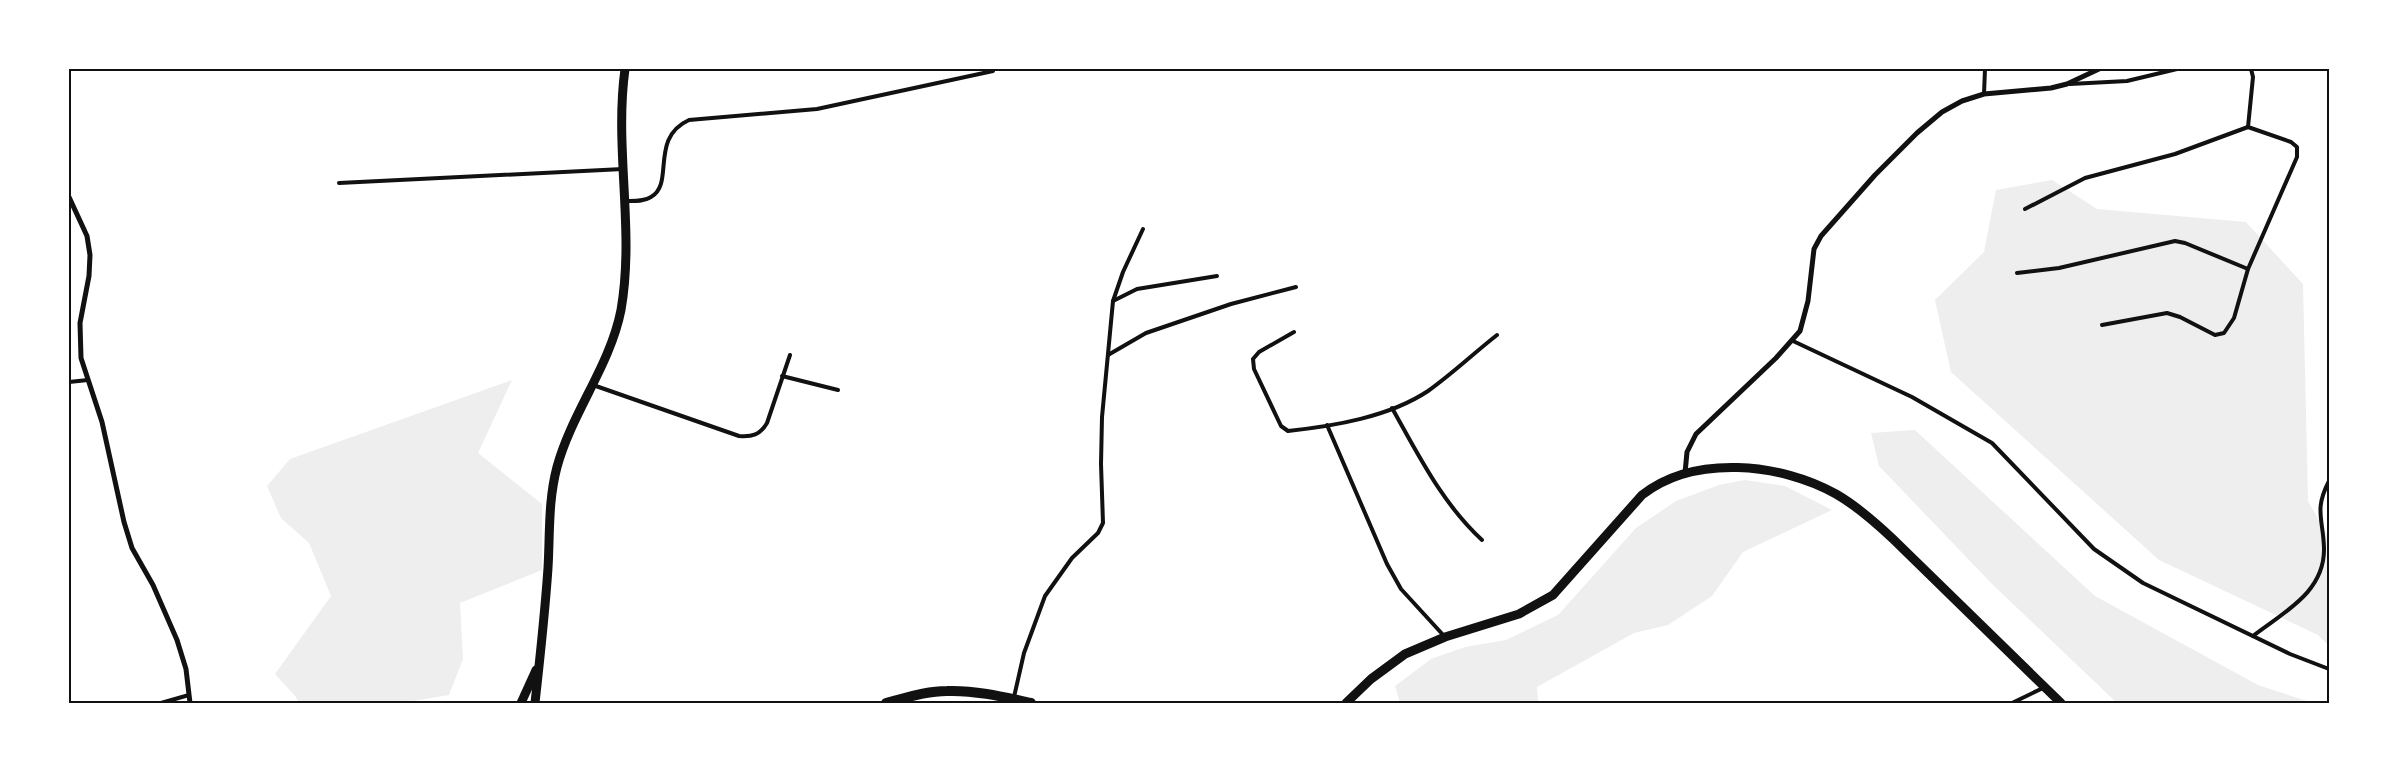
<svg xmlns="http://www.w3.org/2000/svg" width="2398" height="772" font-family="'PT Sans Narrow',sans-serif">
<rect width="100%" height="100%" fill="#fff"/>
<!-- green -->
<g fill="#eee">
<path d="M2052 180 2097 209 2246 222 2303 284 2308 501 2329 538V646L2318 635 2159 560 1951 372 1935 300 1984 252 1996 190Z"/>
<path d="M512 380 478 453 542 504V570L460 603 463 659 449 695 401 703H299L296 697 275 674 331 596 309 543 281 518 267 486 290 459Z"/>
<path d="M1915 430 2095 596 2258 685 2313 703H2117L1992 584 1879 466 1871 433Z"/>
<path d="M1745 480 1785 486 1832 510 1743 552 1712 596 1668 625 1634 633 1537 687 1538 703H1400L1395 686 1431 659 1465 647 1506 640 1558 615 1636 528 1676 501 1719 485Z"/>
</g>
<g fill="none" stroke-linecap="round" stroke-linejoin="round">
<!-- service -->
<g stroke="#111" stroke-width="4">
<path d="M2070 84 2127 81 2177 69"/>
<path d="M1984 94 1985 69"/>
<path d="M339 183 623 169"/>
<path d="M624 201C633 201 643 202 651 197 675 184 649 138 689 120L817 109 993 71"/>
<path d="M2025 209 2085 178 2175 154 2248 127"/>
<path d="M2017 273 2059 268 2175 241 2185 243 2248 269"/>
<path d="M1113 301 1137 289 1217 276"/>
<path d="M2102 325 2167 313 2180 317 2215 335 2224 333 2234 318 2248 269 2297 157V147L2291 142 2248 127 2253 77 2251 69"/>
<path d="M1294 332 1259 352 1253 359 1254 369 1281 426 1288 431C1334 426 1389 417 1428 391 1452 374 1474 353 1497 335"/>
<path d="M1793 341 1912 397 1992 443 2094 549 2143 583 2290 654 2329 669"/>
<path d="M1108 355 1146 333 1231 304 1296 287"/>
<path d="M782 376 838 390"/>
<path d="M69 382 88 380"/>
<path d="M593 385 739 436C752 437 760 435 767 423L790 355"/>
<path d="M1392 408C1419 456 1442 503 1482 540"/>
<path d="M1327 425 1387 564 1401 589 1445 637"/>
<path d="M2253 636C2284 612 2325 592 2324 548 2323 518 2314 510 2329 481"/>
<path d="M1014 697 1024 653 1045 596 1072 558 1098 533 1103 523 1101 464 1102 417 1113 301 1123 272 1143 229"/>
<path d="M161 703 189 695"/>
<path d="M2012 703 2043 688"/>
</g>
<!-- minor -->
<g stroke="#111" stroke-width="5">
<path d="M69 197 87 236 90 255 89 276 80 323 81 358 102 422 124 522 132 548 153 585 177 640 186 669 190 703"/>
<path d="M1685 473 1687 452 1696 434 1776 358 1800 331 1808 301 1814 249 1821 236 1875 175 1917 133 1942 112 1962 101 1984 94 2051 88 2067 84 2099 69"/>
</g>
<!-- tertiary -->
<g stroke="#111" stroke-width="9">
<path d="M521 703 536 670"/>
<path d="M535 703C540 658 545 613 548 568 550 534 548 501 557 467 572 412 610 366 621 310 635 230 614 149 625 69"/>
<path d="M1346 703 1371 679 1405 654 1445 637 1519 614 1553 595 1642 495C1694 454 1781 463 1836 494 1857 506 1876 523 1893 539L2061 703"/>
</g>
<!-- secondary -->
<path stroke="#111" stroke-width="10" d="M886 703C906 698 926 691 947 691 975 690 1004 697 1031 703"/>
</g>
<!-- border -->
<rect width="2398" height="772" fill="none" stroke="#ffffff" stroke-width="140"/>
<rect x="70" y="70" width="2258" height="632" fill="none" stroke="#111" stroke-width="2"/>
</svg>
